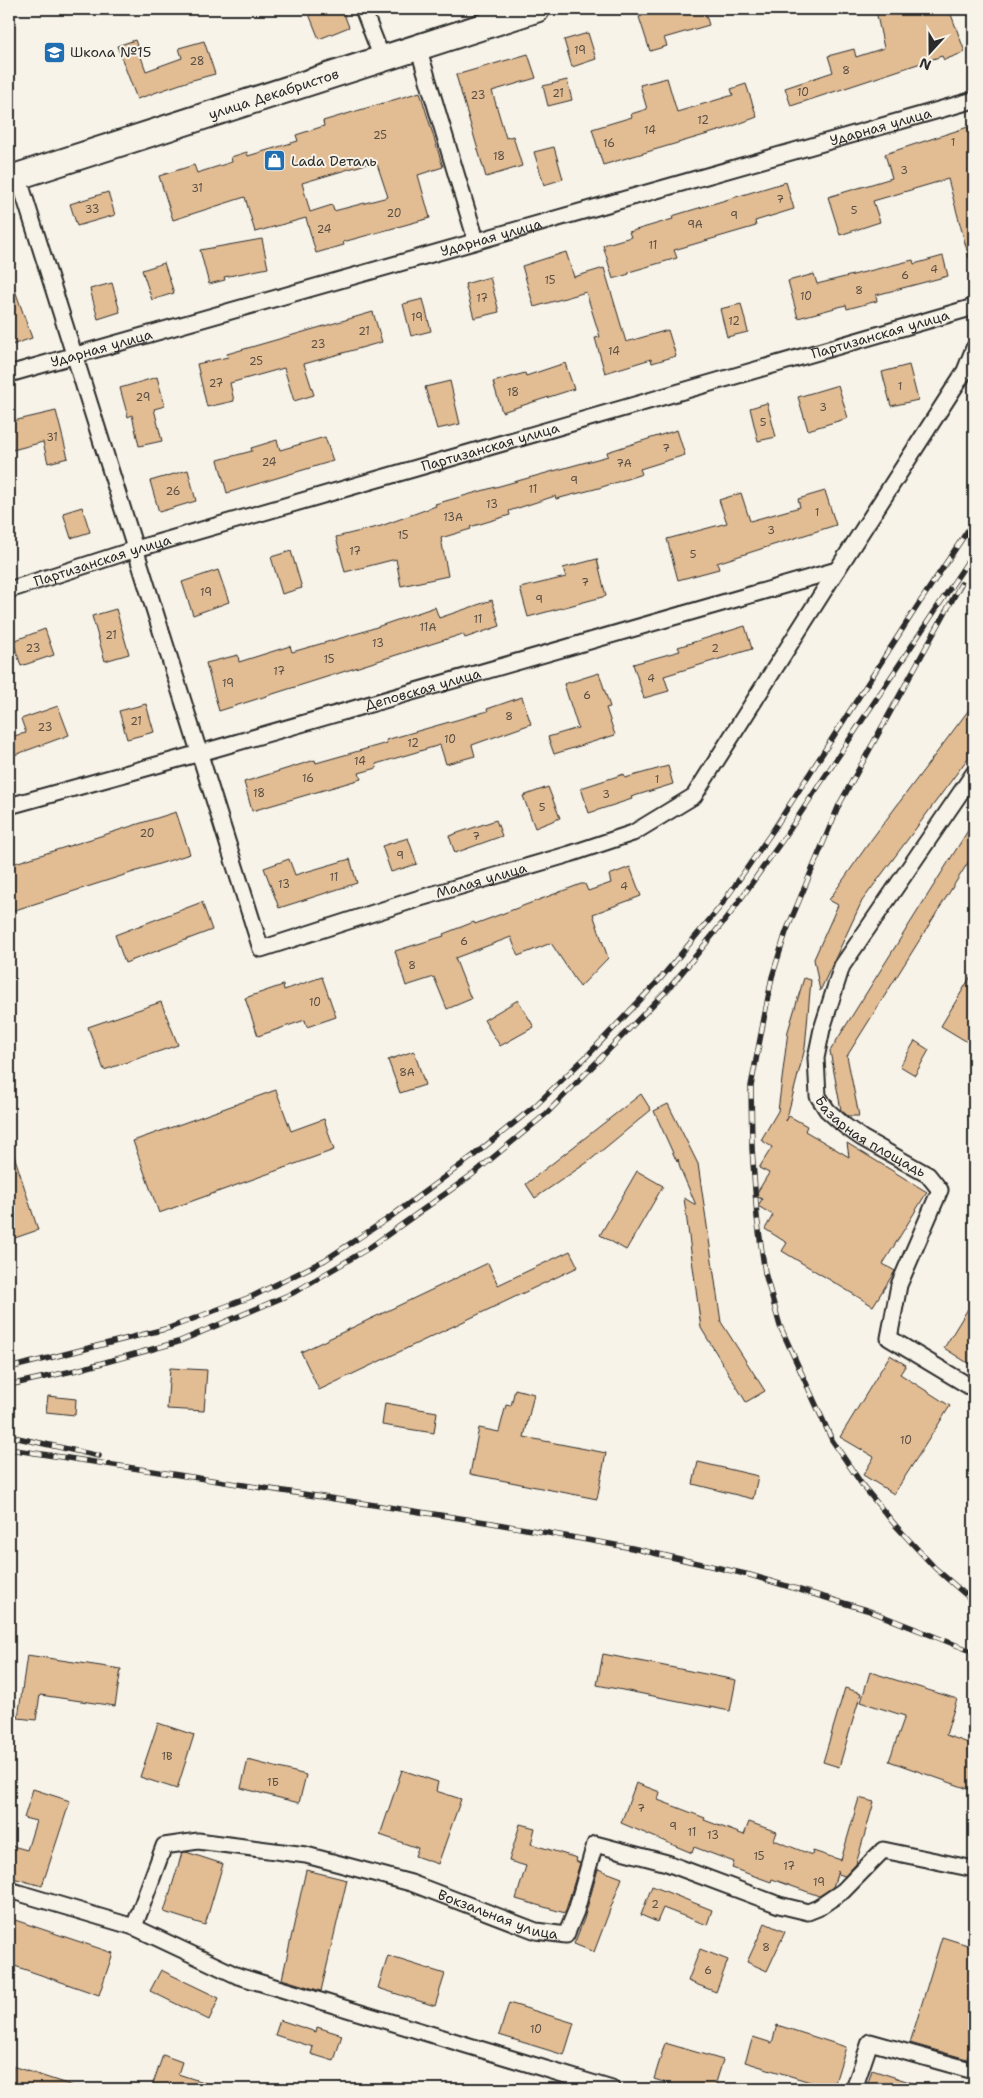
<svg xmlns="http://www.w3.org/2000/svg" width="983" height="2098" font-family="'Shantell Sans',sans-serif">
<rect width="100%" height="100%" fill="#f7f3e8"/>
<filter id="ink" filterUnits="userSpaceOnUse"><feTurbulence type="fractalNoise" baseFrequency=".02" numOctaves="2"/><feDisplacementMap in="SourceGraphic" scale="10" xChannelSelector="R" yChannelSelector="G"/><feConvolveMatrix kernelMatrix="1 2 1 2 8 2 1 2 1" color-interpolation-filters="sRGB"/></filter>
<g filter="url(#ink)">
<!-- building -->
<g fill="#e2bc93" stroke="#2b2b2b" fill-rule="evenodd">
<path d="M307 9H342L349 27 319 39Z"/>
<path d="M664 9H704L709 25 664 38 667 46 650 51 639 17Z"/>
<path d="M885 9H949L965 52 944 60 942 56 791 106 785 88 833 72 828 56 854 49 856 57 884 48 876 11Z"/>
<path d="M588 33 596 59 572 67 564 40Z"/>
<path d="M135 40 146 71 182 58 179 48 204 41 215 74 189 81 137 99 117 46Z"/>
<path d="M528 54 536 78 492 91 506 138 513 136 522 166 486 177 456 75Z"/>
<path d="M667 78 677 112 733 95 731 89 746 84 757 117 725 129 603 165 592 129 632 117 631 114 647 109 640 85Z"/>
<path d="M567 80 572 100 548 106 543 86Z"/>
<path d="M420 92 443 167 418 175 430 218 343 242 344 245 316 253 306 218 255 232 245 197 173 220 159 176 194 165 197 173 232 162 231 157 247 152 248 156 298 141 296 135 324 126 323 121ZM376 161 388 197 334 211 332 205 310 212 302 183Z"/>
<path d="M968 127 974 145V258H969L948 179 873 201 880 222 840 235 828 197 892 178 885 154Z"/>
<path d="M554 147 563 179 544 185 534 152Z"/>
<path d="M786 182 794 209 755 221 756 226 674 250 677 258 629 272V274L613 279 603 245 631 237 629 232 673 219 672 216Z"/>
<path d="M108 192 115 215 77 226 70 204Z"/>
<path d="M262 239 268 268 224 277 225 280 209 284 200 250Z"/>
<path d="M566 252 574 277 604 268 626 342 668 330 676 356 652 363 651 359 605 373 595 338 600 337 586 292 534 307 522 266Z"/>
<path d="M943 256 948 276 876 295 877 301 847 309 846 305 798 318 788 281 814 274 817 284 913 260 914 264Z"/>
<path d="M164 263 174 293 152 300 142 270Z"/>
<path d="M490 277 499 312 474 318 465 284Z"/>
<path d="M11 279 32 338 9 346V280Z"/>
<path d="M112 283 120 312 98 319 90 289Z"/>
<path d="M423 299 431 331 411 336 403 304Z"/>
<path d="M741 304 748 332 727 337 720 309Z"/>
<path d="M373 312 382 342 304 364 314 395 294 401 284 368 230 383 234 401 207 407 197 364 228 357 227 354Z"/>
<path d="M565 363 574 389 502 412 493 382 525 373 526 376Z"/>
<path d="M909 365 918 400 891 406 882 372Z"/>
<path d="M157 377 165 406 154 409 162 441 139 446 132 415 128 417 120 388Z"/>
<path d="M450 381 460 424 437 429 425 387Z"/>
<path d="M838 385 848 418 808 430 798 397Z"/>
<path d="M767 403 776 437 758 441 750 408Z"/>
<path d="M56 411 68 458 48 463 43 442 9 451V422Z"/>
<path d="M677 430 685 455 640 469 642 474 599 488 556 499 555 496 509 511 510 515 470 527 471 529 441 538 448 576 401 586 396 559 345 572 336 537 381 526 436 506 435 504 474 493 608 456 607 452Z"/>
<path d="M325 437 333 461 227 493 218 460 252 451 251 448 277 440 280 450Z"/>
<path d="M188 470 196 501 159 512 150 481Z"/>
<path d="M825 491 836 525 717 563 719 569 678 580 667 539 727 523 719 500 741 493 750 521 800 507 798 499Z"/>
<path d="M82 507 90 532 71 538 63 513Z"/>
<path d="M291 551 302 588 282 594 271 557Z"/>
<path d="M597 559 606 596 528 617 520 588 566 577 563 568Z"/>
<path d="M218 570 229 602 193 615 182 582Z"/>
<path d="M492 600 500 626 465 638 463 634 219 711 206 663 238 655 239 662 290 646 292 652 362 632 435 607 439 618Z"/>
<path d="M116 609 129 654 105 661 92 616Z"/>
<path d="M745 626 752 649 664 676 669 691 644 698 633 664 680 651 678 647Z"/>
<path d="M45 629 54 655 21 666 13 641Z"/>
<path d="M599 673 610 707 606 708 615 735 554 754 548 737 578 728 564 684Z"/>
<path d="M522 697 531 724 472 745 475 756 446 764 440 745 376 764 377 768 359 773 361 779 252 811 244 782 315 760 316 763 387 743 386 740 488 711 487 709Z"/>
<path d="M974 703V750L862 901 820 991 814 959 838 905 829 900 871 840Z"/>
<path d="M146 704 154 732 127 739 119 711Z"/>
<path d="M58 706 69 735 9 757V737L26 733 21 719Z"/>
<path d="M668 766 673 784 631 797 632 799 589 813 581 788 624 774 625 778Z"/>
<path d="M548 787 560 818 535 828 523 796Z"/>
<path d="M176 812 190 854 9 912V865Z"/>
<path d="M496 820 502 836 455 853 449 836Z"/>
<path d="M974 821V853L847 1056 859 1116H848L841 1110 830 1051Z"/>
<path d="M408 838 417 864 391 872 382 846Z"/>
<path d="M289 859 295 875 350 859 357 883 279 908 264 868Z"/>
<path d="M630 867 641 896 593 914 608 958 580 987 551 943 518 956 511 937 455 958 471 999 447 1009 434 977 406 986 395 951 444 936 443 934 474 922 475 924 581 884H585L588 891 611 883 609 875Z"/>
<path d="M202 902 212 930 125 963 115 935Z"/>
<path d="M974 971V1046L941 1026Z"/>
<path d="M322 977 336 1017 307 1027 305 1020 258 1036 245 998 283 985 284 990Z"/>
<path d="M804 978 811 980 805 1048 786 1121 789 1116 807 1126 805 1131 849 1157 847 1143 927 1192 883 1264 895 1271 873 1306 782 1251 787 1243 765 1229 773 1215 758 1206 762 1199 755 1196 769 1173 759 1168 772 1147 761 1140 778 1111 788 1031Z"/>
<path d="M518 1000 534 1027 500 1046 484 1020Z"/>
<path d="M161 1002 178 1045 104 1070 88 1027Z"/>
<path d="M915 1041 929 1050 915 1075 900 1066Z"/>
<path d="M414 1051 425 1085 400 1093 388 1060Z"/>
<path d="M276 1090 291 1131 324 1119 334 1150 159 1213 133 1141Z"/>
<path d="M641 1094 651 1110 588 1162 535 1198 526 1184Z"/>
<path d="M668 1104 698 1164 721 1322 765 1391 746 1402 701 1328 684 1198 696 1205 680 1168 678 1159 677 1162 654 1111Z"/>
<path d="M12 1149 38 1230 9 1240V1150Z"/>
<path d="M637 1171 663 1186 626 1250 600 1235Z"/>
<path d="M570 1251 578 1267 319 1390 301 1352 488 1263 498 1285Z"/>
<path d="M974 1299V1367L944 1348Z"/>
<path d="M890 1355 906 1365 900 1374 950 1406 894 1494 863 1475 874 1457 840 1437Z"/>
<path d="M170 1368 207 1370 204 1411 167 1409Z"/>
<path d="M515 1389 534 1394 524 1437 606 1453 597 1499 470 1474 479 1428 499 1432 506 1405 511 1406Z"/>
<path d="M48 1396 76 1399 75 1415 46 1412Z"/>
<path d="M385 1403 437 1412 434 1433 382 1425Z"/>
<path d="M698 1462 758 1476 753 1499 693 1484Z"/>
<path d="M603 1654 736 1680 730 1711 597 1685Z"/>
<path d="M27 1655 121 1669 115 1706 40 1695 36 1720 18 1718Z"/>
<path d="M870 1672 957 1699 946 1735 974 1745V1791L889 1761 905 1716 861 1702Z"/>
<path d="M845 1688 861 1693 839 1767 823 1762Z"/>
<path d="M158 1723 194 1735 177 1789 140 1777Z"/>
<path d="M248 1760 306 1775 299 1803 241 1788Z"/>
<path d="M402 1770 438 1782 436 1791 461 1799 438 1864 415 1856 418 1848 380 1835Z"/>
<path d="M636 1783 660 1792 658 1800 705 1818 704 1820 744 1835 749 1822 777 1832 774 1840 812 1855 813 1851 841 1860 859 1798 874 1802 856 1864 845 1876 837 1874 838 1871 833 1887 819 1896 772 1879 771 1882 732 1868 734 1862 694 1847 692 1853 621 1823Z"/>
<path d="M33 1789 70 1801 42 1886 9 1877V1845L27 1850 36 1821 24 1818Z"/>
<path d="M520 1824 535 1828 531 1844 577 1858 576 1861 580 1863 565 1913 516 1899 526 1866 509 1861Z"/>
<path d="M186 1852 223 1864 205 1925 164 1912 182 1853Z"/>
<path d="M598 1869 622 1878 594 1952 574 1944 584 1919Z"/>
<path d="M306 1870 347 1880 321 1991 282 1979Z"/>
<path d="M652 1886 712 1910 707 1925 663 1908 657 1922 641 1915Z"/>
<path d="M9 1918 113 1953 99 1995 9 1964Z"/>
<path d="M765 1923 785 1932 767 1971 747 1962Z"/>
<path d="M942 1937 974 1947V2034L967 2059 910 2043Z"/>
<path d="M700 1949 728 1960 716 1992 688 1981Z"/>
<path d="M388 1956 445 1974 435 2006 378 1988Z"/>
<path d="M161 1970 219 1998 209 2020 150 1991Z"/>
<path d="M509 2003 574 2023 564 2055 499 2035Z"/>
<path d="M280 2020 316 2032 317 2027 342 2035 334 2061 311 2054 313 2047 275 2035Z"/>
<path d="M777 2025 846 2047 833 2089 745 2062 753 2037 772 2043Z"/>
<path d="M665 2043 723 2060 714 2089H685L654 2079Z"/>
<path d="M163 2055 182 2062 178 2074 215 2086 214 2089H151Z"/>
<path d="M9 2065 73 2086V2089H9Z"/>
<path d="M872 2070 922 2086V2089H866Z"/>
</g>
<g fill="none" stroke-linecap="round" stroke-linejoin="round">
<defs>
<g id="street">
<path d="M363 9 382 58"/>
<path d="M418 47 476 240"/>
<path id="s1" d="M18 176 261 949 417 899 570 854 633 833 694 796 837 570 965 371 974 348"/>
<path id="s2" d="M9 374 974 100"/>
<path id="s3" d="M9 590 136 549 974 307"/>
<path id="s4" d="M974 773 842 966 822 1029 816 1058 818 1096 827 1110 845 1126 862 1138 928 1175 940 1190 899 1285 889 1338 974 1389"/>
<path id="s5" d="M9 806 200 753 837 570"/>
<path d="M9 1890 134 1927 238 1976 612 2089"/>
<path id="s6" d="M134 1927 164 1846 198 1841 306 1855 411 1883 536 1931 566 1935 576 1911 595 1844 667 1863 779 1905 808 1912 818 1908 843 1891 883 1850 974 1869"/>
<path d="M854 2089 870 2042 974 2071"/>
</g>
<g id="primary">
<path id="s7" d="M9 179 537 9"/>
</g>
</defs>
<!-- street casing -->
<use href="#street" stroke="#2b2b2b" stroke-width="19"/>
<!-- primary casing -->
<use href="#primary" stroke="#2b2b2b" stroke-width="29"/>
<!-- street -->
<use href="#street" stroke="#f7f3e8" stroke-width="15"/>
<!-- primary -->
<use href="#primary" stroke="#f7f3e8" stroke-width="25"/>
<defs>
<g id="rail">
<path d="M961 584 839 805 786 932 772 977 751 1086 752 1148 757 1217 765 1273 780 1326 832 1440 863 1486 896 1526 935 1568 974 1602"/>
<path d="M9 1368 169 1328 253 1296 325 1260 389 1218 473 1156 535 1106 590 1053 661 978 720 907 774 829 916 608 974 521"/>
<path d="M9 1385 77 1370 178 1342 293 1293 369 1248 473 1174 547 1113 670 987 730 914 786 835 974 552"/>
<path d="M9 1436 99 1456"/>
<path d="M9 1449 492 1523 632 1548 750 1575 867 1610 974 1652"/>
</g>
</defs>
<!-- rail casing -->
<use href="#rail" stroke="#2b2b2b" stroke-width="5.5"/>
<!-- rail -->
<use href="#rail" stroke="#f7f3e8" stroke-width="4" stroke-dasharray="11" stroke-linecap="butt"/>
</g>
</g>
<!-- icons -->
<defs>
<symbol id="school-square" viewBox="-11 -11 22 22"><rect x="-9" y="-9" width="18" height="18" rx="4" fill="#1f6fb2" stroke="#f7f3e8"/><path d="M0-5L7-2L0 1L-7-2ZM-4 1L0 2.5L4 1V4Q0 6-4 4Z" fill="#fff"/></symbol>
<symbol id="shop-square" viewBox="-11 -11 22 22"><rect x="-9" y="-9" width="18" height="18" rx="4" fill="#1f6fb2" stroke="#f7f3e8"/><path d="M-5-2.5h2.3a2.7 3.5 0 0 1 5.4 0H5L5.5 6h-11ZM-1.5-2.5h3a1.5 2.3 0 0 0-3 0Z" fill="#fff"/></symbol>
</defs>
<g fill-rule="evenodd">
<use href="#school-square" x="42" y="40" width="25" height="25"/>
<use href="#shop-square" x="262" y="148" width="25" height="25"/>
</g>
<g text-anchor="middle" stroke-width="4" stroke-linejoin="round" paint-order="stroke">
<!-- number labels -->
<g font-size="11" fill="#594f45">
<text x="580" y="54">19</text>
<text x="197" y="65">28</text>
<text x="846" y="74">8</text>
<text x="803" y="96">10</text>
<text x="558" y="97">21</text>
<text x="478" y="99">23</text>
<text x="703" y="124">12</text>
<text x="650" y="134">14</text>
<text x="380" y="139">25</text>
<text x="953" y="146">1</text>
<text x="609" y="147">16</text>
<text x="499" y="160">18</text>
<text x="904" y="174">3</text>
<text x="197" y="192">31</text>
<text x="780" y="203">7</text>
<text x="92" y="213">33</text>
<text x="854" y="214">5</text>
<text x="394" y="217">20</text>
<text x="734" y="219">9</text>
<text x="695" y="228">9А</text>
<text x="324" y="233">24</text>
<text x="653" y="249">11</text>
<text x="934" y="273">4</text>
<text x="905" y="279">6</text>
<text x="550" y="284">15</text>
<text x="859" y="294">8</text>
<text x="806" y="300">10</text>
<text x="482" y="302">17</text>
<text x="417" y="321">19</text>
<text x="734" y="325">12</text>
<text x="364" y="335">21</text>
<text x="318" y="348">23</text>
<text x="614" y="355">14</text>
<text x="256" y="365">25</text>
<text x="216" y="387">27</text>
<text x="900" y="390">1</text>
<text x="513" y="396">18</text>
<text x="143" y="401">29</text>
<text x="823" y="411">3</text>
<text x="763" y="426">5</text>
<text x="52" y="441">31</text>
<text x="666" y="452">7</text>
<text x="269" y="466">24</text>
<text x="624" y="467">7А</text>
<text x="574" y="484">9</text>
<text x="533" y="493">11</text>
<text x="173" y="495">26</text>
<text x="492" y="508">13</text>
<text x="817" y="516">1</text>
<text x="453" y="521">13А</text>
<text x="771" y="534">3</text>
<text x="403" y="539">15</text>
<text x="355" y="555">17</text>
<text x="693" y="558">5</text>
<text x="585" y="586">7</text>
<text x="206" y="596">19</text>
<text x="539" y="603">9</text>
<text x="478" y="623">11</text>
<text x="428" y="631">11А</text>
<text x="111" y="639">21</text>
<text x="378" y="647">13</text>
<text x="33" y="652">23</text>
<text x="715" y="652">2</text>
<text x="329" y="663">15</text>
<text x="279" y="675">17</text>
<text x="651" y="682">4</text>
<text x="228" y="687">19</text>
<text x="587" y="699">6</text>
<text x="509" y="720">8</text>
<text x="136" y="725">21</text>
<text x="45" y="731">23</text>
<text x="450" y="743">10</text>
<text x="413" y="747">12</text>
<text x="360" y="765">14</text>
<text x="308" y="782">16</text>
<text x="657" y="783">1</text>
<text x="259" y="797">18</text>
<text x="606" y="798">3</text>
<text x="542" y="811">5</text>
<text x="147" y="837">20</text>
<text x="476" y="840">7</text>
<text x="400" y="859">9</text>
<text x="334" y="881">11</text>
<text x="284" y="888">13</text>
<text x="624" y="890">4</text>
<text x="464" y="945">6</text>
<text x="412" y="969">8</text>
<text x="315" y="1006">10</text>
<text x="407" y="1076">8А</text>
<text x="906" y="1444">10</text>
<text x="167" y="1760">1В</text>
<text x="273" y="1786">1Б</text>
<text x="641" y="1812">7</text>
<text x="673" y="1830">9</text>
<text x="692" y="1836">11</text>
<text x="713" y="1839">13</text>
<text x="759" y="1860">15</text>
<text x="789" y="1870">17</text>
<text x="819" y="1886">19</text>
<text x="655" y="1908">2</text>
<text x="766" y="1951">8</text>
<text x="708" y="1974">6</text>
<text x="536" y="2033">10</text>
</g>
<!-- poi labels -->
<g font-size="14" fill="#2b2b2b" stroke="#f7f3e8" text-anchor="start">
<text x="70" y="57">Школа №15</text>
<text x="291" y="166">Lada Dеталь</text>
</g>
<!-- street labels -->
<g font-size="14" fill="#2b2b2b" stroke="#f7f3e8">
<text dy="5" stroke="none"><textPath href="#s7" startOffset="278">улица Декабристов</textPath></text>
<text dy="5" stroke="none"><textPath href="#s2" startOffset="906">Ударная улица</textPath></text>
<text dy="5" stroke="none"><textPath href="#s2" startOffset="501">Ударная улица</textPath></text>
<text dy="5" stroke="none"><textPath href="#s3" startOffset="908">Партизанская улица</textPath></text>
<text dy="5" stroke="none"><textPath href="#s2" startOffset="96">Ударная улица</textPath></text>
<text dy="5" stroke="none"><textPath href="#s3" startOffset="502">Партизанская улица</textPath></text>
<text dy="5" stroke="none"><textPath href="#s3" startOffset="98">Партизанская улица</textPath></text>
<text dy="5" stroke="none"><textPath href="#s5" startOffset="430">Деповская улица</textPath></text>
<text dy="5" stroke="none"><textPath href="#s1" startOffset="1041">Малая улица</textPath></text>
<text dy="5" stroke="none"><textPath href="#s4" startOffset="435">Базарная площадь</textPath></text>
<text dy="5" stroke="none"><textPath href="#s6" startOffset="431">Вокзальная улица</textPath></text>
</g>
</g>
<!-- margin -->
<rect width="983" height="2098" fill="none" stroke="#f7f3e8" stroke-width="30"/>
<rect x="15" y="15" width="953" height="2068" fill="none" stroke="#2b2b2b" stroke-width="2" filter="url(#ink)"/>
<!-- north arrow -->
<g transform="translate(930 52) rotate(201)" stroke="#f7f3e8" stroke-width="4" paint-order="stroke">
<path d="M0-4L9 19L0 12L-9 19Z" fill="#2b2b2b"/>
<text y="-8" font-size="14" font-weight="bold" text-anchor="middle" fill="#2b2b2b">N</text>
</g>
</svg>
